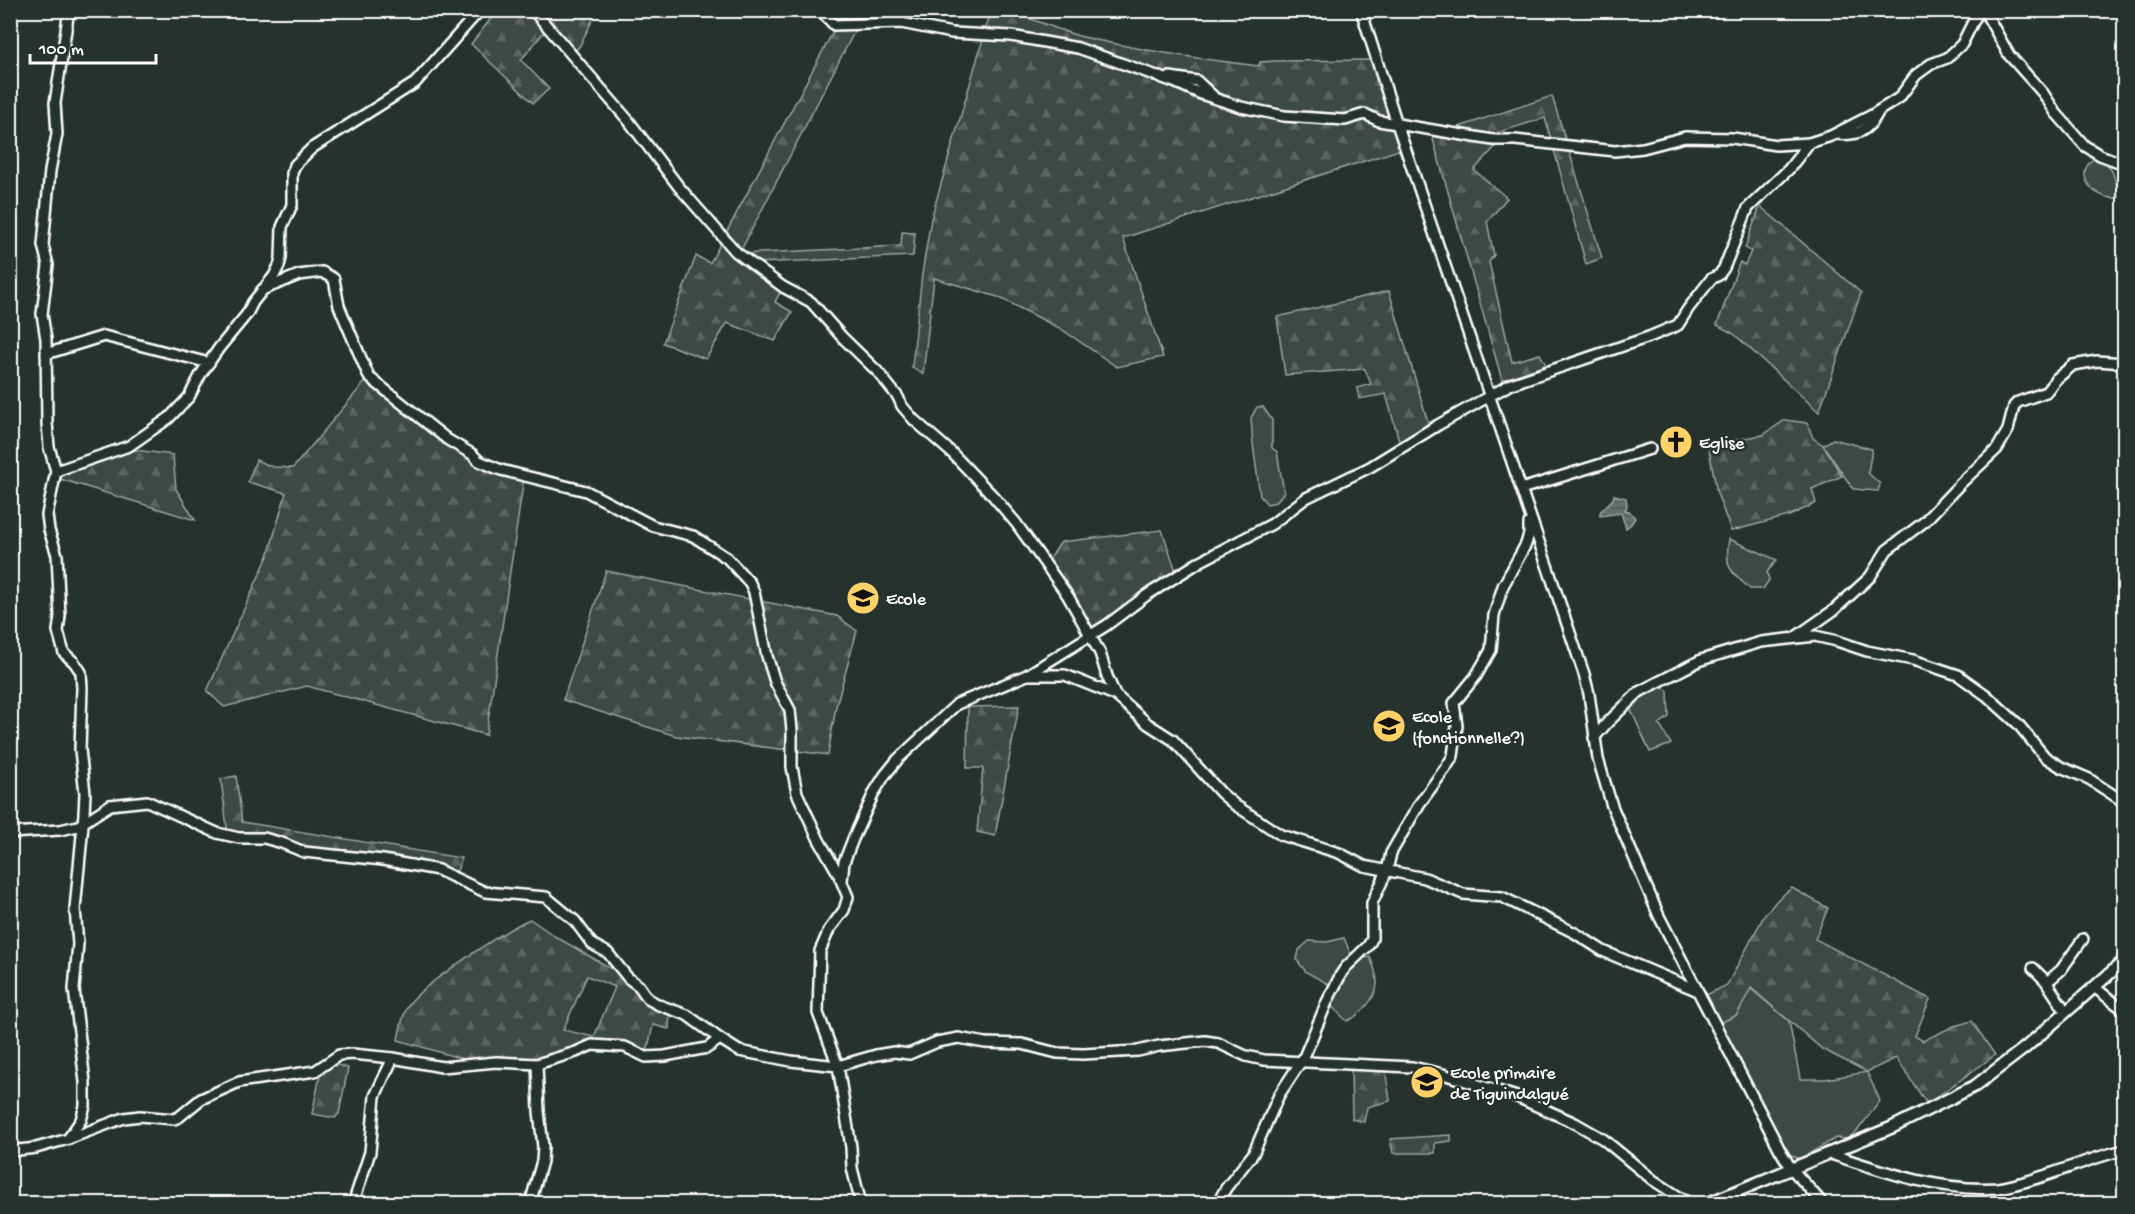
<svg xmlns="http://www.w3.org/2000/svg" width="2135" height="1214" font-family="'Gochi Hand',sans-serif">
<defs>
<pattern id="forest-firs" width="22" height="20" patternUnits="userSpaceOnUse" patternTransform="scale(1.5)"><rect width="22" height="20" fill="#3e4944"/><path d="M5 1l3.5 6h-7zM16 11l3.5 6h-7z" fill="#5b6460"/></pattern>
<pattern id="water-rules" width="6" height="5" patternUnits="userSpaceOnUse" patternTransform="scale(1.5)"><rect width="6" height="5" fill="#67706c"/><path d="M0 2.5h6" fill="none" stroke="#575a59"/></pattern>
</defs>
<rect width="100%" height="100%" fill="#26332d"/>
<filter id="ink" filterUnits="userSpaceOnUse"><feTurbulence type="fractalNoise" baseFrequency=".0167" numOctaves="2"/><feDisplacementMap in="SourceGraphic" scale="12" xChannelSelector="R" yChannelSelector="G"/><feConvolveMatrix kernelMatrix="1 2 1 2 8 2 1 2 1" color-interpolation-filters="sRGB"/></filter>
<g filter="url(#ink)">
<!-- green -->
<g fill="#3e4944" stroke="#9ea4a2" stroke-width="1.5">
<path d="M2093 159 2104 160 2112 171 2121 197C2117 197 2114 199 2111 198 2092 196 2074 174 2093 159Z"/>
<path d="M1257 407H1263L1272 420V448L1277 452 1284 492 1276 502 1267 504 1260 496 1253 444 1251 418Z"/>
<path d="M1833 439 1872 449 1868 473 1880 484 1878 491 1853 489 1823 445Z"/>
<path d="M1729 539 1777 560 1767 572 1769 580 1763 589H1750C1730 570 1724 569 1729 539Z"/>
<path d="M1657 683 1668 691 1669 717 1659 724 1671 744 1650 752 1628 703Z"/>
<path d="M1344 938 1353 960 1370 957C1373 965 1378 975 1377 985 1375 999 1360 1016 1347 1021L1327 1002 1334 987 1306 972 1297 960 1299 950 1309 941 1327 942Z"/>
<path d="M1750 988 1789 1021 1800 1079H1826L1867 1072 1880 1101 1858 1130 1847 1139 1836 1138 1800 1159 1780 1150 1715 1025 1737 1015Z"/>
</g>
<!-- forest -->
<g fill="url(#forest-firs)" stroke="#9ea4a2" stroke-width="1.5" fill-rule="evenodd">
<path d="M497 11H597L580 45 570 59 545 31 521 60 549 89 533 103 471 44Z"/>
<path d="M844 11H865L739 254 901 246 902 232 915 233 913 256 753 263 783 287 775 302 792 312 775 341 727 323 706 359 663 343 696 256 710 263Z"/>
<path d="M991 11C1022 11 1049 28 1079 36 1138 50 1199 59 1259 66L1260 62 1275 61 1375 60 1402 149 1123 238 1163 357 1117 367 1061 329 998 297 934 278 923 374 912 367 922 274 931 219Z"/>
<path d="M1552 96 1602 258 1586 264 1545 118 1496 133V146L1474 170 1507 198 1487 222 1494 255 1489 262 1512 362 1540 354 1546 365 1502 380 1432 136Z"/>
<path d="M1760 206 1861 293 1819 412 1734 334 1717 325 1739 264 1740 262 1745 265 1751 251 1745 248Z"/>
<path d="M1389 291 1430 429 1401 448 1386 394 1359 399 1357 388 1371 384 1365 369 1285 375 1277 317Z"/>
<path d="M369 377 461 448 524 477 486 735 307 686 224 707 207 691 268 556 286 493 248 482 256 460 273 467 293 468Z"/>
<path d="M1785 420 1807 423 1813 438 1823 445 1842 476 1812 489 1816 503 1789 516 1731 531 1717 493 1708 444 1763 435Z"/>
<path d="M120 448 173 455 176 489 195 520 57 478 62 469Z"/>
<path d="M1162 530 1178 577 1089 636 1045 566 1061 542Z"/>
<path d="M606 571 837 616 857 631 836 706 828 755 676 736 563 700Z"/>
<path d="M1019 706 995 836 977 832 983 768H967L968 707Z"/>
<path d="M236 776 242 822 461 858 457 871 438 870 304 852 282 843 228 836 221 779Z"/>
<path d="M1792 888 1828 908 1815 939 1930 999 1915 1036 1923 1041 1954 1026 1972 1021 1995 1055 1927 1104 1896 1058 1867 1072 1822 1049 1751 988 1737 1015 1715 1025 1702 997 1727 985 1764 916 1778 899Z"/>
<path d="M530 919 556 937 628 978 648 999 670 1008 669 1029 653 1025 646 1057 625 1047 592 1045 542 1063 480 1064 398 1040C400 1028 403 1014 409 1004 421 986 508 928 530 919ZM587 976 615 987 594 1037 563 1030Z"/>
<path d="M334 1064 348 1068 339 1114 335 1118 312 1114 321 1071Z"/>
<path d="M1351 1066 1385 1068 1390 1101 1367 1107 1364 1122 1352 1119Z"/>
<path d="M1451 1135V1141L1435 1143V1153H1393L1390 1139Z"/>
</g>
<!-- water -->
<path fill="url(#water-rules)" stroke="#a4a9a7" stroke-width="1.5" d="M1614 495 1626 498 1627 506 1625 510 1629 511 1635 518 1631 524 1626 528 1621 513 1600 516V512L1613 499Z"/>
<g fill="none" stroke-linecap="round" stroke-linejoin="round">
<defs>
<g id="minor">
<path d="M533 10 628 120 679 187 736 252 783 287 811 302 842 337 878 372 898 397 902 406 914 420 952 453 994 497 1016 523 1068 596 1100 653 1107 676 1115 695 1148 724 1173 740 1221 793 1235 805 1281 835 1339 853 1364 866 1425 878 1463 894 1502 897 1575 933 1603 951 1696 990"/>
<path d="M820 10 834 25 901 23 952 33 1011 36 1078 48 1174 82 1201 94 1241 107 1284 116 1345 120 1365 114 1379 121 1493 140H1515L1615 151 1643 148 1685 137 1733 138 1776 145 1809 143 1831 136 1872 115 1899 98 1916 75 1931 64 1947 58 1962 44 1979 10"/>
<path d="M1361 10 1397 124 1584 674 1589 694 1598 759 1612 806 1659 916 1780 1150 1791 1168 1823 1204"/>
<path d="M1984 10 2009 55 2043 93 2056 113 2085 146 2100 155 2124 164"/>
<path d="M1170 77 1197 81 1213 96"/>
<path d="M1835 134C1857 136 1868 132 1879 111"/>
<path d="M262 290 299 275 322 272 334 279 339 306 369 377 448 440 472 454 479 461 501 470 586 491 653 526 693 536 727 558 750 583 754 592 767 656 775 682 790 710 792 730V767L797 793 819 840 838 873 848 897 844 910 829 930 820 951 818 1013 838 1066 851 1147 852 1168 861 1204"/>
<path d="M46 354 104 336 209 363"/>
<path d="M56 471 129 446 169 418 189 397 201 374 219 348 247 314 253 302 274 276 279 266 281 258 282 227 292 205V173L295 165 312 148 415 83 480 10"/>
<path d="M1521 489 1650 449"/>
<path d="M1797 636 1834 610 1870 577 1887 550 1924 522 1960 484 1997 449 2008 430 2014 406 2018 402 2046 392 2056 379 2073 365 2097 361 2124 363"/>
<path d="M1027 675 1107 625 1147 595 1201 561 1272 524 1306 498 1370 467 1438 425 1511 384 1649 337 1678 325 1688 309 1711 279 1719 275 1724 268 1748 208 1789 169 1809 143"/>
<path d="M1594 738 1607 723 1639 692 1701 660 1761 642 1815 636 1837 641 1867 651 1913 660 1958 675 1986 695 2018 724 2045 757 2061 767 2089 779 2124 802"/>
<path d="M10 833 60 830 78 826 110 805 147 801 217 833 239 838H264L282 843 304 852 383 860 438 870 485 892 546 897 575 921 592 944 608 953 628 978 639 986 648 999 659 1005 687 1015 720 1039"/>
<path d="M842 881 844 862 853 839 875 791 885 775 898 759 957 704 1027 675H1065L1115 695"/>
<path d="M2033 968 2045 980 2066 1012"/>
<path d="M2047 982 2061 970 2083 939"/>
<path d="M2094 987 2124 1010"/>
<path d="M68 1139 81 1120 85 1106V1082L74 989 78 944 75 909 84 814 85 793 80 750 82 688 81 672 74 662 64 653 58 631 60 616 57 555 49 530 47 515 56 471 49 447 47 423 46 339 42 314 48 265 43 245 50 171 57 134 55 103 69 10"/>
<path d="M10 1151 36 1148 68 1139 124 1118 140 1116 174 1119 179 1117 201 1099 239 1082 315 1071 339 1055 352 1054 393 1058 442 1067 496 1062 537 1064 576 1052 592 1045 625 1047 646 1057 665 1056 707 1048 720 1039 739 1051 791 1061 838 1066 876 1055 894 1052 909 1054 937 1042 959 1038 985 1043 1022 1044 1057 1053 1083 1054 1138 1051 1159 1046 1205 1041 1218 1043 1246 1056 1264 1060 1412 1067 1443 1074 1517 1097 1575 1123 1603 1139 1653 1180 1690 1204"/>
<path d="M1828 1153C1882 1171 1940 1192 1997 1188 2005 1187 2013 1185 2020 1183 2056 1174 2089 1158 2124 1150"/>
<path d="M10 1201 15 1204"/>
<path d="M353 1204 370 1152 375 1096 393 1058"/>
<path d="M530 1204 542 1161 543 1147 539 1111 537 1064"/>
<path d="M1217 1204 1226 1188 1253 1154 1279 1095 1304 1057 1327 1002 1341 974 1346 967 1368 946 1372 939V903L1387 871 1391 853 1420 803 1447 766 1453 756 1457 726 1454 703 1476 676 1491 650 1494 615 1503 586 1526 544 1529 534V523"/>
</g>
<path id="tertiary" d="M1706 1204 1893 1127 1975 1086 2026 1047 2124 961"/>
</defs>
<!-- minor casing -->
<use href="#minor" stroke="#fff" stroke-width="14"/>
<!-- tertiary casing -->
<use href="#tertiary" stroke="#fff" stroke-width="15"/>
<!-- minor -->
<use href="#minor" stroke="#26332d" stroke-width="9"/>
<!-- tertiary -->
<use href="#tertiary" stroke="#26332d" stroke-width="10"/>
</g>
</g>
<!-- icons -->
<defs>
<symbol id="church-disc" viewBox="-11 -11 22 22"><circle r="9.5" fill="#ffd166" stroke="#26332d"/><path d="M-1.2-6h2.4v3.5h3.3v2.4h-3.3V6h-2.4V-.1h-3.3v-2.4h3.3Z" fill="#111"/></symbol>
<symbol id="school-disc" viewBox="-11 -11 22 22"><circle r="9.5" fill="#ffd166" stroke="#26332d"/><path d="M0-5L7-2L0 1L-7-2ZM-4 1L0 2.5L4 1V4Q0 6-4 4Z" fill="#111"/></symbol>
</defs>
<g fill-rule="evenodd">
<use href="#church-disc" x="1657" y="423" width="38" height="38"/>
<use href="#school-disc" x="844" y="579" width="38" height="38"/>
<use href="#school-disc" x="1370" y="707" width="38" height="38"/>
<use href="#school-disc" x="1408" y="1063" width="38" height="38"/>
</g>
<g text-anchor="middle" stroke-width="5" stroke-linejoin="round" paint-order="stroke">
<!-- poi labels -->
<g font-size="18" fill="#fff" stroke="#26332d" text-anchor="start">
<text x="1699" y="448">Eglise</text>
<text x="886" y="604">Ecole</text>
<text x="1412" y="722">Ecole<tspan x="1412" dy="21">(fonctionnelle?)</tspan></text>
<text x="1450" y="1078">Ecole primaire<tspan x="1450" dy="21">de Tiguindalgué</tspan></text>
</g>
</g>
<!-- margin -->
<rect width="2135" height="1214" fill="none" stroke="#26332d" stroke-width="36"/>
<rect x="18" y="18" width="2099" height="1178" fill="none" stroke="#fff" stroke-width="2" filter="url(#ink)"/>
<!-- scale -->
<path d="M30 54v9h126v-9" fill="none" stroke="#ffffff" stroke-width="3"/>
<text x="39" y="54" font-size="18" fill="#ffffff" stroke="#26332d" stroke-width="4.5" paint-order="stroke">100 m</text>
</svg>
